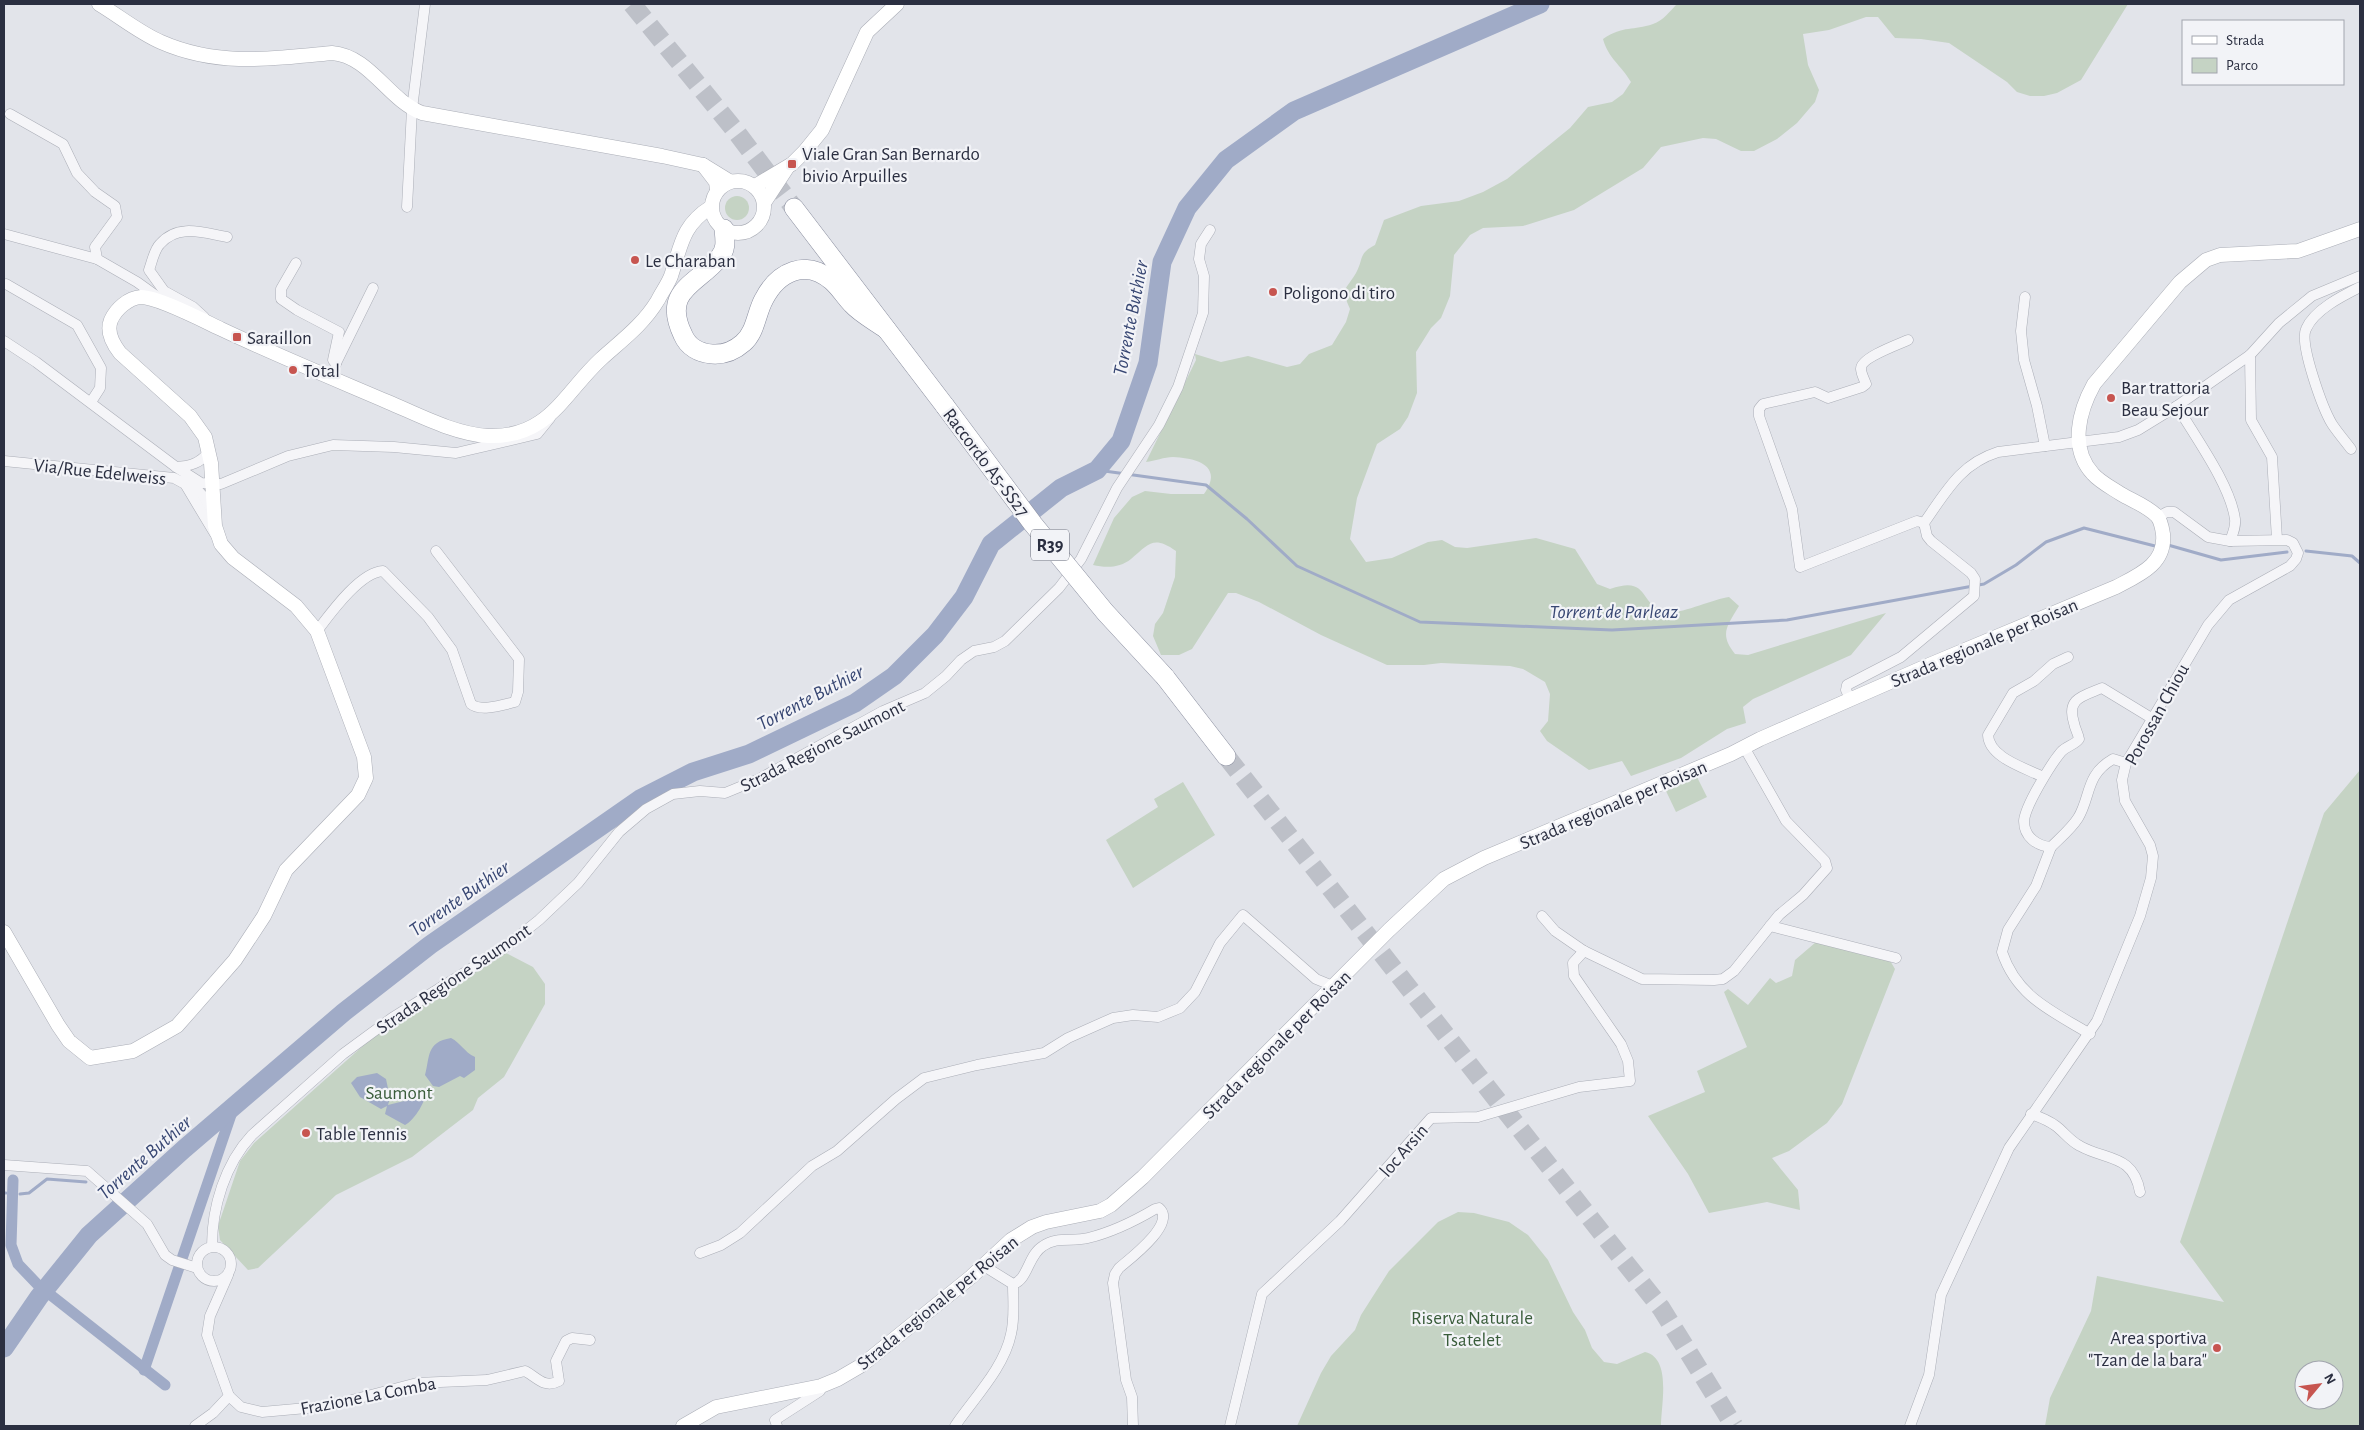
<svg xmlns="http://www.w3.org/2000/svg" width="2364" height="1430" font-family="'Alegreya Sans',sans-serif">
<rect width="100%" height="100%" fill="#e2e4ea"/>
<!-- green -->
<g fill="#c5d3c4" fill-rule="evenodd">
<path d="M1677 4H2128L2081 80 2057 93 2044 96H2030L2017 92 2007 82 1949 43 1921 39 1895 38 1878 17H1866L1829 30 1803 34 1808 65 1819 90 1815 102 1797 123 1777 139 1754 151H1741L1716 139 1703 138 1661 147 1643 168 1574 210 1523 226 1483 228 1470 235 1454 255 1450 296 1441 318 1431 328 1416 352 1417 393 1408 417 1400 429 1377 444 1357 498 1350 539 1366 562 1392 558 1428 542 1442 540 1455 547 1467 548 1536 538 1575 549 1597 584 1610 589C1650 575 1638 604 1665 612 1677 616 1713 599 1729 597L1739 606C1727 626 1719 634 1735 654L1748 655 1886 613 1851 655 1753 699 1743 707 1746 723 1727 729 1681 758 1631 776 1622 761 1589 770 1547 741 1540 731 1548 721 1550 694 1545 682 1523 669 1510 666 1441 663 1424 665H1387L1321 635 1259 602 1236 593H1228L1192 649 1179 655H1161L1153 636 1155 624 1163 613 1175 577 1176 551C1153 535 1149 544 1131 559 1120 568 1106 568 1093 565L1114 518 1132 497 1145 491 1171 494H1204C1224 466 1197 458 1173 457 1164 457 1155 461 1146 462L1196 360 1195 354 1221 362 1248 356 1287 367 1300 364 1309 354 1332 345 1346 322 1350 309C1340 287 1346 290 1356 273 1364 258 1358 254 1375 245L1384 220 1421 206 1459 201 1483 192 1507 179 1570 128 1588 107 1612 102 1623 94 1631 82C1621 65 1608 58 1603 39 1624 25 1633 31 1653 24 1663 21 1670 11 1677 4Z"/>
<circle cx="737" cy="208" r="12"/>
<path d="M2360 770V1426H2045L2050 1398 2091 1311 2097 1276 2224 1302 2180 1242 2324 813ZM2304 1370H2334V1400H2304Z"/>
<path d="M1697 777 1707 797 1676 812 1666 791Z"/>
<path d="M1183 782 1215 835 1133 888 1106 840 1158 807 1154 799Z"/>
<path d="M1816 942 1889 959 1895 969 1842 1104 1827 1123 1789 1151 1772 1158 1798 1190 1800 1210 1767 1202 1709 1213 1688 1174 1648 1116 1705 1092 1697 1071 1747 1047 1724 992 1728 989 1748 1005 1770 978 1776 983 1792 976 1795 960Z"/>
<path d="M506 953 533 967 545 984V1004L504 1077 478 1098 473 1110 412 1157 336 1195 258 1268 248 1270 220 1240 218 1226 240 1161 254 1143 374 1036Z"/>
<path d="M1458 1212 1474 1213 1509 1222 1528 1235 1548 1260 1573 1312 1585 1330 1592 1348 1604 1362 1617 1364 1645 1352C1672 1358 1661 1405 1661 1426H1297L1321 1373 1331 1356 1355 1330 1361 1315 1389 1271 1438 1222Z"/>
</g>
<!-- water -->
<g fill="#a0abc7">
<path d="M451 1038C461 1043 464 1052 475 1057V1070L464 1078 460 1076 439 1087 433 1086 425 1075C430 1057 426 1042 451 1038Z"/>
<path d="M377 1073 386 1079 390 1098 388 1105 404 1101 409 1092 426 1088C428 1099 414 1121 405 1125L385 1114 387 1106 381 1109 360 1097 351 1083 357 1077Z"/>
</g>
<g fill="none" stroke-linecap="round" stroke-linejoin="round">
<!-- stream -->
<g stroke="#a0abc7" stroke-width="3">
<path d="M1097 470 1206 485 1247 519 1297 566 1420 622 1612 630 1787 620 1984 584 2016 565 2046 542 2084 528 2155 546"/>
<path d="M2168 545 2221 560 2287 552"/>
<path d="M2306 551 2352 556 2360 563"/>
<path d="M4 1193H6"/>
<path d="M20 1194 29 1193 47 1179 86 1182"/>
</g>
<!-- canal -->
<g stroke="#a0abc7" stroke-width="11">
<path d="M13 1180 11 1245 18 1264 38 1285 165 1385"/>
<path d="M144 1370 233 1109"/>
</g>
<!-- river -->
<path stroke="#a0abc7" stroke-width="19" d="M4 1348 39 1297 89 1235 184 1149 344 1012 430 945 640 799 693 772 749 754 855 703 894 676 935 635 964 597 991 544 1061 488 1097 470 1121 441 1148 363 1162 262 1187 208 1226 160 1294 111 1540 4"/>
<!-- motorway-tunnel -->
<g stroke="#bdc0c8" stroke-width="19" stroke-dasharray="19 9" stroke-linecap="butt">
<path d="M632 4 734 129 794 208"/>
<path d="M1226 756 1661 1308 1734 1426"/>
</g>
<defs>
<g id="minor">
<path d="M10 114 63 144 77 173 95 192 115 206 117 217 95 247 97 259"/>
<path d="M407 207 412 109 425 4"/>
<path d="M4 234 97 259 137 282 162 300"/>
<path d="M296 263 281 289V299L297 310 339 332 333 360 336 364"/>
<path d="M6 284 77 325 101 368 100 388 91 402"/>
<path d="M2025 297 2021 331 2024 360 2037 406 2045 446"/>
<path d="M204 317 193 307 164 291 149 270C152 262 154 250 160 244 178 223 204 233 227 237"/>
<path d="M1908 340C1899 344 1860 358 1861 369 1861 373 1864 379 1866 384L1862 387 1828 398 1815 392 1763 404 1759 409V416L1792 509 1800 567 1917 521 1924 523"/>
<path d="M4 341 36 362 176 467 201 483 221 484 288 456 333 445 394 447 456 453 537 434 550 418"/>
<path d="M2250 355 2251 420 2272 457 2277 539"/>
<path d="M336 363 373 288"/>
<path d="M2351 449C2345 441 2338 433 2332 424 2323 409 2299 344 2306 329 2314 310 2342 296 2360 287"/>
<path d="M4 461 174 478 185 484 215 534"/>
<path d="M176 467C191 466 200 463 209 452"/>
<path d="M186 477 203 496 213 513"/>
<path d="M2158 517 2167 512H2174L2208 537 2230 541C2233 533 2236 527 2235 519 2230 484 2195 437 2177 406"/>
<path d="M317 631C330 614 360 572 383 571L428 617 452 650 471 704C481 712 502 705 515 702L518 692 519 659 436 551"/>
<path d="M1850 699 1846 690 1847 685 1901 657 1974 596 1975 579 1971 573 1931 541 1927 536 1924 523C1946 492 1960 464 1998 452L2119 437 2138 430 2177 406 2250 355 2279 323 2312 296 2360 276"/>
<path d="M2126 763 2113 759C2085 775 2091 797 2078 818 2071 829 2060 838 2051 847 2037 846 2024 837 2024 821 2025 806 2051 764 2061 752 2066 746 2075 745 2079 739 2078 733 2075 729 2074 723 2066 698 2083 696 2102 688L2153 719"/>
<path d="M2043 777C2026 768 1989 758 1988 735L2013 693 2034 681 2053 664 2068 657"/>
<path d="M2051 847 2036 886 2008 930 2002 952C2017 997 2052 1011 2090 1034"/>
<path d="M1542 916 1555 931 1584 951 1642 979 1714 980 1723 979 1734 971 1779 915 1803 895 1827 868 1825 861 1786 821 1744 747"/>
<path d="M1770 926 1896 958"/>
<path d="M2031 1114C2040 1117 2048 1120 2056 1126 2064 1132 2070 1141 2080 1146 2107 1161 2133 1154 2140 1192"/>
<path d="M4 1165 87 1171 147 1224 165 1255 172 1260 197 1268"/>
<path d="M212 1246C212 1207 225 1164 252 1135L343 1054 392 1018 504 948 539 920 578 883 619 832 646 809 673 794 700 791 725 793 759 779 883 711 925 693 946 676 961 660 974 651 994 647 1005 641 1059 588 1081 559 1117 488 1159 425 1178 387 1203 313 1204 276 1199 259 1201 244 1210 230"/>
<circle cx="214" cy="1264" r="17"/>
<path d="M700 1253 721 1245 740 1233 812 1166 837 1151 896 1099 924 1078 977 1065 1044 1053 1068 1038 1113 1018 1133 1015 1158 1017 1180 1008 1195 992 1220 943 1243 915 1316 979 1333 986"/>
<path d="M984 1266 1013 1284C1028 1280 1028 1255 1043 1246 1056 1236 1073 1242 1088 1238 1113 1232 1133 1222 1155 1209L1159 1208C1177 1223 1131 1258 1119 1268L1115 1274 1113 1283 1126 1380 1132 1397 1133 1426"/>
<path d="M229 1396 241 1407 262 1412 329 1406 417 1383 487 1380 525 1371C537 1377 544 1389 559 1381L556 1361 566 1341 572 1338 590 1340"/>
<path d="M195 1426 213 1413 229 1396 207 1335 210 1316 228 1275"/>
<path d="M777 1426 775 1420 820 1391 821 1386"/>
<path d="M955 1426C974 1398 1004 1368 1011 1334 1015 1318 1013 1300 1013 1284"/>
<path d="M1230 1426 1262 1294 1340 1221 1431 1118 1478 1117 1579 1087 1630 1081 1628 1061 1621 1044 1574 976 1573 963 1584 951"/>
<path d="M1910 1426 1929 1375 1941 1295 2009 1148 2097 1021 2140 916 2151 878 2153 856 2150 845 2125 801 2122 780 2126 763 2208 625 2229 600 2290 566 2296 559 2298 553 2293 543 2287 540 2230 541"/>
</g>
<g id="secondary">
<path d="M99 4C119 16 140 33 161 42 218 67 272 59 332 53 370 56 388 100 422 113L662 156 703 165"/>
<circle cx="738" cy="207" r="26"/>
<path d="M755 186 792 164 805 151 822 130 867 32 897 4"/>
<path d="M717 190 716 182 703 165 729 181"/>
<path d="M764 203 787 168"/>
<path d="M4 932 58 1025 69 1041 90 1058 133 1051 177 1026 235 960 264 916 286 870 358 795 366 778 364 757 317 631 296 606 233 558 221 544 215 526 211 463 205 437 190 416 120 353C113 344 106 332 111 320 116 309 128 298 141 297 158 297 204 321 221 329 276 355 332 378 388 402 419 415 454 434 488 436 549 438 564 393 601 359 622 340 643 325 658 300 662 292 668 284 671 276 681 246 682 225 711 207"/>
<path d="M683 1426 716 1407 821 1386 838 1379 862 1365 971 1277 1011 1240 1032 1227 1046 1222 1100 1211 1111 1205 1143 1177 1389 930 1444 879 1484 858 1731 754 1760 739 1929 665 2116 587C2139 575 2166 564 2163 534 2162 527 2161 521 2157 516 2147 506 2133 501 2121 494 2112 488 2100 482 2093 474 2069 448 2079 411 2094 384L2180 282 2206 260 2220 255 2298 251 2360 229"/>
</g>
<g id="motorway">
<path d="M794 208 945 406"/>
<path d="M724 229C725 240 727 249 719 258 698 284 661 290 683 335 688 347 699 353 712 354 725 355 734 351 743 343 756 332 756 313 764 299 778 272 806 258 832 281 840 288 845 297 852 304 861 314 875 321 886 329"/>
<path d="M1165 677 1226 756"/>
</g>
</defs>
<!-- minor casing -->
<use href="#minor" stroke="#abaeb7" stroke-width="11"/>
<!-- secondary casing -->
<use href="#secondary" stroke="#abaeb7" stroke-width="15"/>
<!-- motorway casing -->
<use href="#motorway" stroke="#8b8fa0" stroke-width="20"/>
<!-- minor -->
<use href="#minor" stroke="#f5f5f8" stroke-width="10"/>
<!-- secondary -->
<use href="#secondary" stroke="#fff" stroke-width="14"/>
<!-- motorway -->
<use href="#motorway" stroke="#fff" stroke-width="19"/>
<defs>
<path id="motorway-bridge" d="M945 406 1033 524 1105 612 1165 677"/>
</defs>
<!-- motorway-bridge casing -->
<use href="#motorway-bridge" stroke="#8b8fa0" stroke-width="20" stroke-linecap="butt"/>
<!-- motorway-bridge -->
<use href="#motorway-bridge" stroke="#fff" stroke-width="19"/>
</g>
<!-- markers -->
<g fill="#c75550" stroke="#f2f3f7" stroke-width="2">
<rect x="787" y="159" width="10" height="10" rx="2.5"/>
<circle cx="635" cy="260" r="5"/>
<circle cx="1273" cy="292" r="5"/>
<rect x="232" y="332" width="10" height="10" rx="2.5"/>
<circle cx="293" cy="370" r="5"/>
<circle cx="2111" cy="398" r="5"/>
<circle cx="306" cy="1133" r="5"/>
<circle cx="2217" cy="1348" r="5"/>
</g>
<g text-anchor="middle" stroke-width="4.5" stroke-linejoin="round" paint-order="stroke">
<!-- shield labels -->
<rect fill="#f2f3f7" stroke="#676a78" stroke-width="1" x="1031" y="529.5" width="38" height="31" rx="4"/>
<g font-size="18" font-weight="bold" fill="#2b2f41">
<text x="1050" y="551">R39</text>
</g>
<!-- poi labels -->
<g font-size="19" fill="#2b2f41" stroke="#f2f3f7" text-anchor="start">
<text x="802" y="160">Viale Gran San Bernardo<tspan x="802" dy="22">bivio Arpuilles</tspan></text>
<text x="645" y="267">Le Charaban</text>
<text x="1283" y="299">Poligono di tiro</text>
<text x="247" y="344">Saraillon</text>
<text x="303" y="377">Total</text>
<text x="2121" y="394">Bar trattoria<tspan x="2121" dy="22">Beau Sejour</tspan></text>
<text x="316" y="1140">Table Tennis</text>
<text x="2207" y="1344" text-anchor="end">Area sportiva<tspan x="2207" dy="22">"Tzan de la bara"</tspan></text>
</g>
<!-- street labels -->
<g font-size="19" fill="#2b2f41" stroke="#f2f3f7">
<text transform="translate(987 462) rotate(53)" y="7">Raccordo A5-SS27</text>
<text transform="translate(100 471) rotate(6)" y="7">Via/Rue Edelweiss</text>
<text transform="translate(1984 642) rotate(-23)" y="7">Strada regionale per Roisan</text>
<text transform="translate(2156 714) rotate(-61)" y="7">Porossan Chiou</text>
<text transform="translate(822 745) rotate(-27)" y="7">Strada Regione Saumont</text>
<text transform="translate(1613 804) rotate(-23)" y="7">Strada regionale per Roisan</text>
<text transform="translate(453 978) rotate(-34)" y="7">Strada Regione Saumont</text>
<text transform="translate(1276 1044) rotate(-45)" y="7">Strada regionale per Roisan</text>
<text transform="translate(1403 1150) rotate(-49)" y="7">loc Arsin</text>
<text transform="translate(937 1302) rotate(-39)" y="7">Strada regionale per Roisan</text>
<text transform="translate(368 1395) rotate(-11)" y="7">Frazione La Comba</text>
</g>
<!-- park labels -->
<g font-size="19" fill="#395c3a" stroke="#f2f3f7">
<text x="399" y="1099">Saumont</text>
<text x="1472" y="1324">Riserva Naturale<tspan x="1472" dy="22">Tsatelet</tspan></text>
</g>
<!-- water labels -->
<g font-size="20" font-style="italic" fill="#384773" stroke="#f2f3f7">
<text transform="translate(1130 318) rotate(-79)" y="7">Torrente Buthier</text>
<text x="1614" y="618">Torrent de Parleaz</text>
<text transform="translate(810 697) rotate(-28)" y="7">Torrente Buthier</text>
<text transform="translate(459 898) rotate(-35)" y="7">Torrente Buthier</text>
<text transform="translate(144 1157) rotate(-41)" y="7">Torrente Buthier</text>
</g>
</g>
<!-- border -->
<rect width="2364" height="1430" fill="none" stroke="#2b2f41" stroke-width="10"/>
<!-- legend -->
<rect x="2182" y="20" width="162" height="65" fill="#f2f3f7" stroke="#a2a5ae"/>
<rect x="2192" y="36" width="25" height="8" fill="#ffffff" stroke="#a2a5ae"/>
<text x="2226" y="45" font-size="15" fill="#2b2f41">Strada</text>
<rect x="2192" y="58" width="25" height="15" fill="#c5d3c4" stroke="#a2a5ae"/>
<text x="2226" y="70" font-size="15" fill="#2b2f41">Parco</text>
<!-- north arrow -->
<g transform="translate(2319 1385) rotate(61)"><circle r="24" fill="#f2f3f7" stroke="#a2a5ae"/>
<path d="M0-4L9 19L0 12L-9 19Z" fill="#c75550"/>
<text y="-8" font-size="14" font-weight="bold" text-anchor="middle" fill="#2b2f41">N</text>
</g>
</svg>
